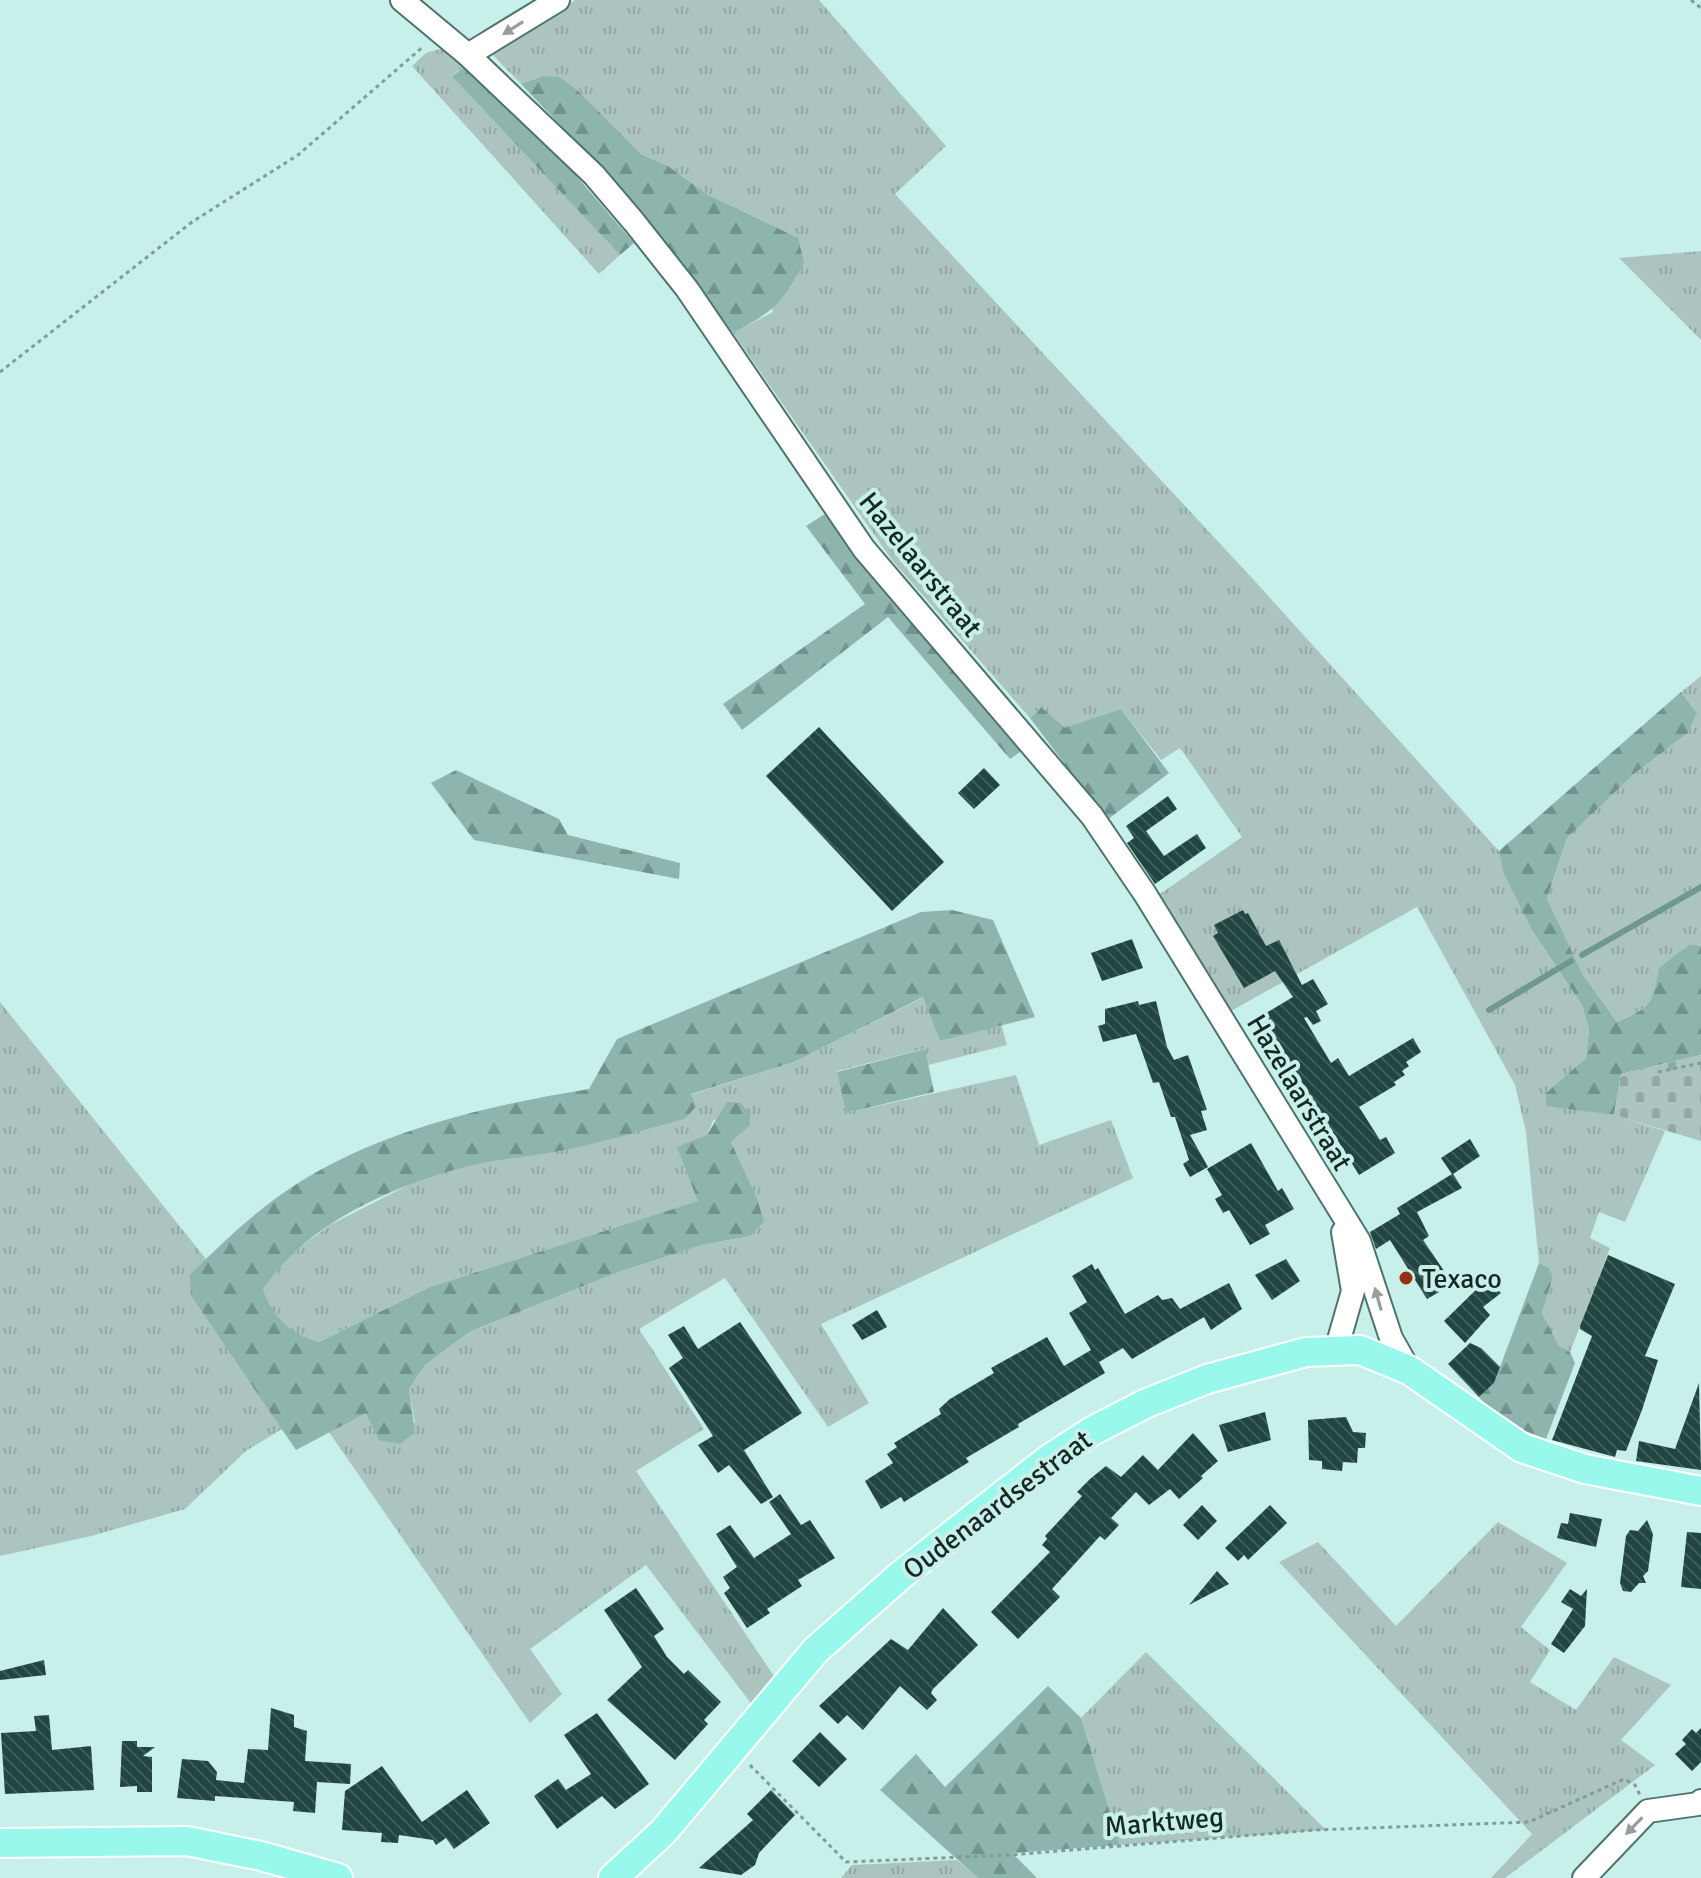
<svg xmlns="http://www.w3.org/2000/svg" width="1701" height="1878" font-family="Signika,sans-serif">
<defs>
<pattern id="grass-tufts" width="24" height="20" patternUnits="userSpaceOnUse" patternTransform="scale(2)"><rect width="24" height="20" fill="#abc4c0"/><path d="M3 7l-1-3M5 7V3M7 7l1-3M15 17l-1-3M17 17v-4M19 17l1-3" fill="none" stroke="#92a8a5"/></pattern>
<pattern id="forest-firs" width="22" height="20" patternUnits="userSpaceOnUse" patternTransform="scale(2)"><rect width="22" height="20" fill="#8db4ad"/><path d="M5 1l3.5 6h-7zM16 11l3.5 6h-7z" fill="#72928d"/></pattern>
<pattern id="cemetery-stones" width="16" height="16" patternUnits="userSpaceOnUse" patternTransform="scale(2)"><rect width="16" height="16" fill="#abc4c0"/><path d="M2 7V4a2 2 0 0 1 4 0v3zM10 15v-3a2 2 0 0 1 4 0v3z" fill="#92a8a5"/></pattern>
<pattern id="building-back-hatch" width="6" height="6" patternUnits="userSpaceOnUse" patternTransform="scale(2)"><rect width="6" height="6" fill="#214540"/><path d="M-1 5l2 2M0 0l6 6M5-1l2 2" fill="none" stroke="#3f5d59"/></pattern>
</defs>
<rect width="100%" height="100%" fill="#c8f0ea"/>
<!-- grass -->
<g fill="url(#grass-tufts)">
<path d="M575 0H819L946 146 895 194 1252 578 1499 851 1503 872 1530 927 1582 1005 1589 1029 1586 1058 1546 1093V1105L1614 1115 1665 1131 1625 1222 1599 1212 1590 1238 1610 1248 1570 1352 1559 1346 1542 1313 1553 1277 1549 1268 1539 1263 1526 1132 1515 1085 1417 907 1231 1011 1157 896 1242 837 1180 748 1161 760 1121 709 1065 729 1041 707 1030 718 892 560 733 333 773 312 748 216 708 195 668 166 641 154 543 76 521 84 490 52Z"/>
<path d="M440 49 451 52 466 66 452 75 620 255 599 274 412 66 426 53Z"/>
<path d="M1701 251V340L1619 258Z"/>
<path d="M1701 676V946L1690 944 1660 968C1653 1003 1650 1008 1617 1022L1583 975 1547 900 1567 838 1634 774 1688 733 1697 713 1681 692Z"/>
<path d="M924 997 940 1041 1001 1024 1007 1045 928 1065 924 1049 837 1071 846 1113 1016 1075 1039 1145 1111 1120 1133 1178 821 1324 869 1403 828 1427 725 1278 639 1329 704 1429 636 1471 776 1679 753 1706 646 1565 530 1649 562 1694 530 1723 329 1432 366 1412 415 1423 409 1389 425 1365 471 1331 616 1273 702 1245 750 1236 757 1198 731 1142 714 1119 707 1135 699 1201 430 1287 319 1342C287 1332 276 1321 263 1290L281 1261 330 1225 414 1182 794 1062Z"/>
<path d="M0 1002 206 1259 191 1275V1296L282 1429 246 1451 185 1509 91 1536 0 1556Z"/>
<path d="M1498 1522 1567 1563 1521 1627 1550 1650 1530 1682 1576 1710 1614 1657 1671 1685 1621 1740 1655 1765 1505 1878H1491L1532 1834 1279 1562 1318 1542 1396 1626Z"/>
<path d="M1146 1652 1326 1830 1120 1845 1081 1718Z"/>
<path d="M957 1860 978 1878H841L852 1865Z"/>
</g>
<!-- forest -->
<g fill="url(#forest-firs)">
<path d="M466 66 554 150 634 243 620 255 452 76Z"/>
<path d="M543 76 559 77 577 90 641 154 668 166 708 195 798 238 804 262C782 304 774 311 733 333L623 191 521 84Z"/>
<path d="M825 514 850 547 1023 750 1010 759 888 617 742 730 723 704 865 604 806 526Z"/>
<path d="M1681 692 1697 713 1688 733 1634 774 1567 838 1547 899 1583 975 1617 1022C1650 1008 1653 1004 1659 968L1690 944 1701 946V1055L1621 1074 1614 1115 1546 1106V1093L1586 1058 1589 1029 1582 1005 1530 927 1503 872 1499 851Z"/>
<path d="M1041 707 1065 728 1121 709 1169 773 1107 820 1030 718Z"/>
<path d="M456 770 559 819 568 835 680 863 679 879 474 840 431 783Z"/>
<path d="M952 910 993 920 1035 1017 940 1041 923 997 794 1062 691 1094 696 1107 684 1119C643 1130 601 1143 559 1151 529 1157 498 1159 468 1166 395 1185 304 1224 263 1290 275 1319 289 1333 319 1342L430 1287 698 1201 677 1147 707 1135 727 1102 741 1103 750 1114V1125L731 1142 757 1198 764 1222 750 1236 702 1245 616 1273 471 1331 425 1365 409 1389 415 1432 400 1444 379 1440 366 1413 296 1450 191 1296 190 1275C223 1241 262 1205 303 1180 388 1128 492 1105 589 1089L617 1039 921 912Z"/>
<path d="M925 1049 934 1092 846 1113 837 1072Z"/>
<path d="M1539 1263 1549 1268 1553 1277 1542 1313 1559 1346 1570 1352 1575 1363 1546 1439 1500 1421 1479 1397 1494 1383Z"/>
<path d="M1048 1686 1081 1718 1120 1845 1012 1853 1037 1878H978L880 1790 916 1754 945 1787Z"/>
</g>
<!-- cemetery -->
<path fill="url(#cemetery-stones)" d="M1701 1055V1141L1614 1115 1621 1074Z"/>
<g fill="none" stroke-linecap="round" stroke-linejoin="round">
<!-- stream -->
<g stroke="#719791" stroke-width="6">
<path d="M1582 955 1701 887"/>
<path d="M1489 1010 1571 961"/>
</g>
</g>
<!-- building -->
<g fill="url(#building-back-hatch)">
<path d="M819 727 944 862 892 911 766 776Z"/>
<path d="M984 768 1000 785 974 809 958 793Z"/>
<path d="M1168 796 1177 809 1146 831 1164 856 1197 834 1206 848 1155 884 1127 843 1134 838 1126 826Z"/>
<path d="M1243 910 1245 914 1248 913 1266 946 1279 940 1302 985 1313 979 1328 1004 1316 1011 1321 1021 1313 1025 1307 1017 1304 1018 1331 1063 1338 1058 1349 1076 1413 1038 1421 1052 1406 1062 1409 1066 1402 1071 1405 1075 1394 1082 1396 1085 1359 1107 1380 1140 1386 1137 1395 1153 1359 1175 1261 1016 1293 997 1275 971 1244 988 1213 936 1218 933 1214 925Z"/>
<path d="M1132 939 1143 968 1102 981 1091 953Z"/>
<path d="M1138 1001 1139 1005 1156 1001 1167 1047 1174 1060 1188 1055 1207 1110 1201 1111 1207 1130 1190 1135 1208 1167 1190 1177 1183 1164 1189 1160 1175 1117H1171L1159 1082 1153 1083 1136 1034 1103 1042 1098 1026 1105 1024V1009Z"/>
<path d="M1470 1139 1480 1156 1453 1174 1462 1188 1417 1212 1429 1236 1423 1240 1453 1284 1427 1299 1390 1240 1376 1249 1370 1232 1400 1214 1397 1208 1452 1174 1441 1158Z"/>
<path d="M1251 1143 1278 1191 1282 1188 1294 1209 1265 1225 1270 1234 1250 1245 1229 1210 1223 1213 1215 1199 1222 1195 1207 1169Z"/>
<path d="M1608 1255 1675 1284 1645 1356 1658 1360 1642 1410 1626 1451 1617 1450 1615 1457 1552 1440 1592 1336 1580 1329V1326Z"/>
<path d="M1286 1259 1300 1281 1272 1300 1255 1275Z"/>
<path d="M1092 1264 1095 1270 1098 1268 1125 1314 1158 1295 1162 1300 1172 1298 1180 1309 1229 1283 1242 1309 1211 1330 1204 1317 1132 1359 1123 1348 1099 1362 1105 1373 1018 1424 1019 1427 966 1458 969 1462 904 1502 901 1497 881 1509 865 1481 893 1463 887 1454 897 1447 894 1443 941 1414 939 1409 950 1399 994 1373 991 1368 1047 1337 1064 1366 1091 1350 1069 1313 1087 1302 1072 1276Z"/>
<path d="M1487 1279 1501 1293 1483 1307 1490 1315 1465 1343 1444 1321Z"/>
<path d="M877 1310 887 1327 862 1340 852 1325Z"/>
<path d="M740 1322 802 1413 744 1450 773 1497 761 1504 729 1465 718 1473 698 1445 713 1436 669 1368 683 1358 668 1335 684 1326 698 1349Z"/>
<path d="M1470 1343 1481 1348 1500 1367 1494 1383 1479 1397 1448 1364Z"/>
<path d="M1699 1383 1701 1470 1636 1461 1639 1441 1675 1449Z"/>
<path d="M1265 1412 1271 1440 1228 1452 1219 1425Z"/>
<path d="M1346 1417 1353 1432 1366 1433 1365 1448H1358L1357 1463 1343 1462 1342 1471 1322 1469V1461L1309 1460 1308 1420Z"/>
<path d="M1193 1433 1218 1461 1201 1476 1203 1478 1179 1499 1170 1489 1149 1505 1136 1492 1111 1518 1119 1525 1105 1540 1100 1536 1052 1589 1060 1597 1018 1639 991 1612 1050 1552 1042 1545 1047 1539 1045 1536 1082 1496 1077 1492 1090 1479 1106 1466 1121 1477 1143 1455 1158 1470Z"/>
<path d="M780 1494 801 1525 810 1520 835 1558 798 1580 802 1586 767 1609 770 1613 747 1628 724 1593 730 1588 723 1577 737 1567 716 1534 730 1525 754 1558 791 1534 769 1502Z"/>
<path d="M1202 1505 1217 1521 1198 1540 1183 1525Z"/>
<path d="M1270 1505 1287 1523 1248 1560 1244 1555 1238 1561 1225 1548Z"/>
<path d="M1570 1513 1602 1519 1596 1547 1557 1538 1561 1523 1568 1524Z"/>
<path d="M1647 1520 1653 1534 1648 1571 1643 1576 1646 1583H1639L1631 1592 1623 1591 1620 1583 1626 1536 1630 1530 1638 1531Z"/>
<path d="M1687 1532 1701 1533V1589L1681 1587Z"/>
<path d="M1217 1571 1229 1584 1189 1605Z"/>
<path d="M636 1588 664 1629 654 1636 667 1657 684 1674 688 1670 721 1702 704 1720 708 1724 675 1760 607 1700 642 1667 604 1610Z"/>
<path d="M1570 1589 1581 1596 1587 1589 1585 1626 1564 1653 1551 1644 1573 1609 1561 1602Z"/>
<path d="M943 1608 978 1645 933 1689 931 1693 937 1700 927 1710 900 1686 863 1730 847 1715 838 1724 819 1706 891 1639 908 1650Z"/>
<path d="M44 1660 46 1675 0 1680V1671Z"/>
<path d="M271 1708 294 1715V1727L307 1731 305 1761 351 1764 350 1784 317 1782 315 1813 293 1811 294 1802 215 1796V1801L177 1798 182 1759 208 1761 217 1772 216 1780 244 1783 248 1749 268 1750Z"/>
<path d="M597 1713 649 1784 615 1809 602 1796 557 1829 534 1796 558 1779 566 1790 591 1774 564 1735Z"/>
<path d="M49 1715 52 1750 91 1746 94 1790 5 1794 1 1733 36 1731 34 1716Z"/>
<path d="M1701 1728V1762L1692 1771 1675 1754 1686 1744 1682 1740 1692 1729 1696 1733Z"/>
<path d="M820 1732 847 1759 819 1787 792 1761Z"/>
<path d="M122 1741H137V1747H155L143 1756 152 1757V1792H137V1786L120 1787Z"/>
<path d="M382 1766 422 1822 467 1790 490 1823 454 1849 446 1838 436 1845 433 1840 399 1835 398 1843 381 1842 382 1833 342 1830 345 1791Z"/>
<path d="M771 1790 795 1815 759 1853 755 1865 741 1875 699 1868 753 1820 747 1814Z"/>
</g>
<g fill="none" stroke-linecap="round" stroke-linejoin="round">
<defs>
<g id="minor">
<path d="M402 0 468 55 594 175 634 222 687 289 864 549 1092 816 1145 894 1359 1241 1391 1338 1409 1370"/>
<path d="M468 55 558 0"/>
<path d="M1336 1350 1353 1291 1343 1232"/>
<path d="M1584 1878 1648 1811 1698 1804 1701 1801"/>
</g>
<g id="major">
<path d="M0 1843 187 1841 261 1856 338 1878"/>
<path d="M613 1878 663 1832 816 1650 901 1575 1049 1459 1094 1430 1147 1403 1207 1379 1306 1352 1360 1350 1409 1370 1522 1448 1585 1469 1701 1491"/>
</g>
</defs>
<!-- minor casing -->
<use href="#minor" stroke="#4e736d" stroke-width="26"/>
<!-- major casing -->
<use href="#major" stroke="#fff" stroke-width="32"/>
<!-- path -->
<g stroke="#7f9d98" stroke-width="3" stroke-dasharray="4 4" stroke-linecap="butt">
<path d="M1691 0 1701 8"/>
<path d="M0 372 192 222 298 155 424 46"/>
<path d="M1658 1072 1701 1063"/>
<path d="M750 1765 846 1862 1010 1855 1315 1830 1529 1822 1624 1779 1635 1785 1640 1795"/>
</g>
<!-- minor -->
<use href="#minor" stroke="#fff" stroke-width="22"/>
<!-- major -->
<use href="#major" stroke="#99f8ec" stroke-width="28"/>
</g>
<!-- one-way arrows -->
<defs><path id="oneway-solid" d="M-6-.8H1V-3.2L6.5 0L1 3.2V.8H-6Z" transform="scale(2)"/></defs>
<g fill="#979e9c">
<use href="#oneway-solid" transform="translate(513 28) rotate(148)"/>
<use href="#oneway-solid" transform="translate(1378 1299) rotate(-106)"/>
<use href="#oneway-solid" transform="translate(1634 1826) rotate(134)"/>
</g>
<!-- markers -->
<circle fill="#972f17" stroke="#c8f0ea" stroke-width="3" cx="1406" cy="1278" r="8"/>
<g text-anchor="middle" stroke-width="8" stroke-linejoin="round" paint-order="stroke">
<!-- street labels -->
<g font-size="28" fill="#172724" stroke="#c8f0ea">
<text transform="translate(921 564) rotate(51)" y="10">Hazelaarstraat</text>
<text transform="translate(1300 1092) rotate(59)" y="10">Hazelaarstraat</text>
<text transform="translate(997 1504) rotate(-37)" y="10">Oudenaardsestraat</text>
<text transform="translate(1164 1821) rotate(-5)" y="10">Marktweg</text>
</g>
<!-- poi labels -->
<g font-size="28" fill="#172724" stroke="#c8f0ea" text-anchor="start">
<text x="1422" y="1288">Texaco</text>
</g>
</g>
</svg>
